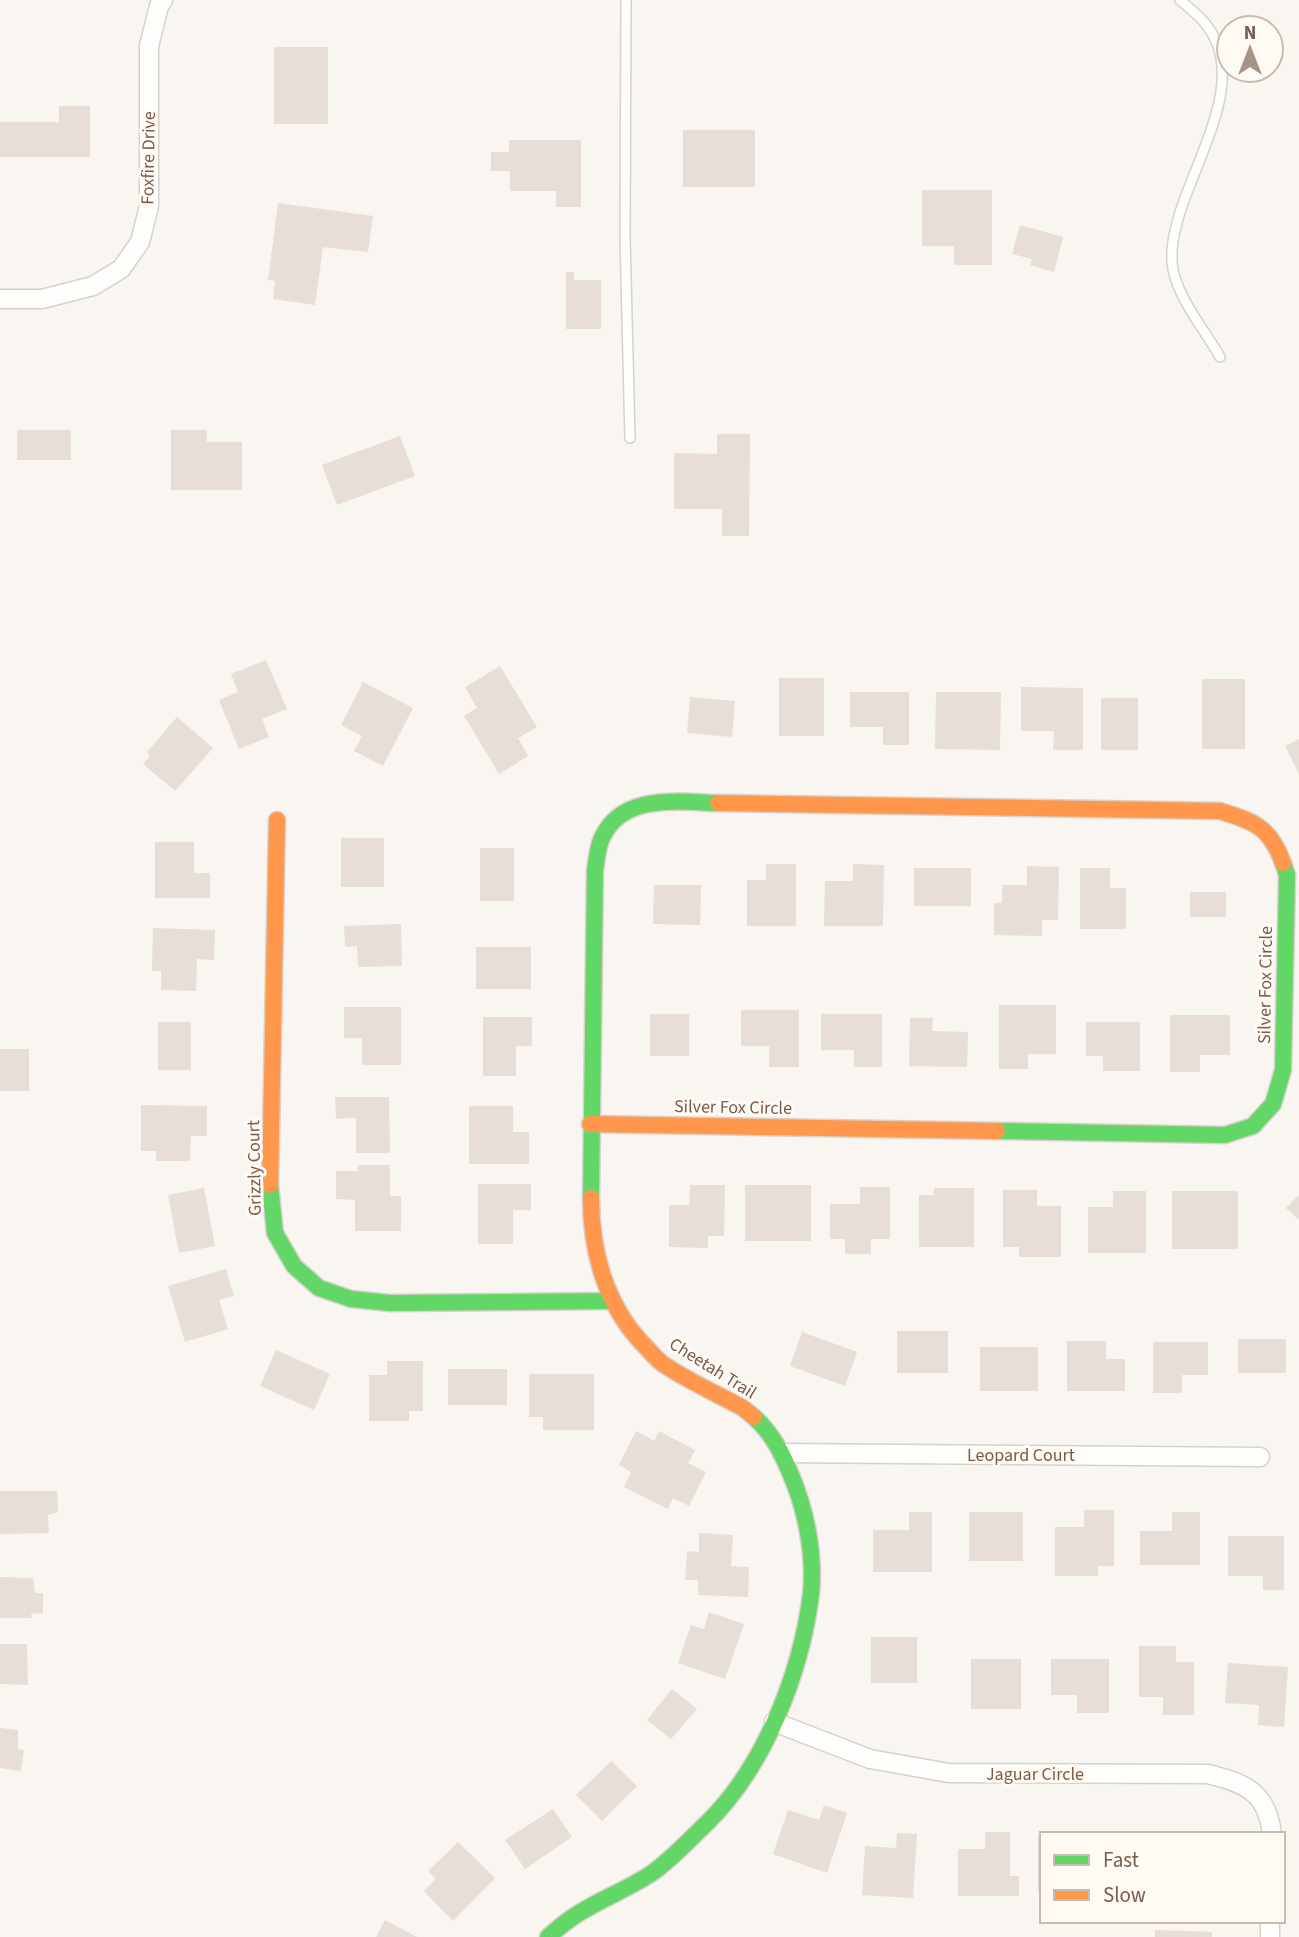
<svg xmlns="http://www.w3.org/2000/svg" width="1299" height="1937" font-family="'Source Sans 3',sans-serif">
<rect width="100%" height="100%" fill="#f9f5f0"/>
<!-- building -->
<g fill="#e6ded7">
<rect x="274" y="47" width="54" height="77"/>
<path d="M59 106H90V157H0V122H59Z"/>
<rect x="683" y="130" width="72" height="57"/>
<path d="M509 140H581V207H556V191H510V171H491V152H509Z"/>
<path d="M922 190H992V265H954V246H922Z"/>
<path d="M278 203 373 216 368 252 323 247 315 305 273 299 275 281 268 280Z"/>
<path d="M1020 225 1063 237 1054 272 1030 265 1032 259 1012 254Z"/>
<path d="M566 272H574V280H601V329H566Z"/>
<rect x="17" y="430" width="54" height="30"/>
<path d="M171 430H207V442H242V490H171Z"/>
<path d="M717 434H750L749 536H722V509H674V453L717 454Z"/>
<path d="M400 436 415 476 337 505 322 465Z"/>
<path d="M266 660 287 709 262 719 269 737 239 749 219 700 238 692 231 674Z"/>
<path d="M500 666 537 727 518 738 528 756 499 774 464 716 477 708 465 687Z"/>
<rect x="779" y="678" width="45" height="58"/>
<rect x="1202" y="679" width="43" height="70"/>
<path d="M363 682 413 708 383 766 354 751 362 736 341 725Z"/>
<path d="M1021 687 1083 688V750H1053L1054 731H1021Z"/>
<path d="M850 692H909V745H883V727H850Z"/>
<path d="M936 692H1001L1000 750 935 749Z"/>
<path d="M690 697 735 701 732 737 687 733Z"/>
<rect x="1101" y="698" width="37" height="52"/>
<path d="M177 717 213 748 175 791 143 764 150 756 147 752Z"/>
<path d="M1299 739V774L1285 746Z"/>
<rect x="341" y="838" width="43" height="49"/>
<path d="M155 842H194V873H210V898H155Z"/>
<rect x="480" y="848" width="34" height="53"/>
<path d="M766 864H796V926H747V880H766Z"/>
<path d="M853 864 884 865 883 926H824L825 881H853Z"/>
<path d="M1027 866 1059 867 1058 920H1042V936L994 935V903H1002V885H1027Z"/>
<rect x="914" y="868" width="57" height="38"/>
<path d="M1080 868H1110V888H1126V929H1080Z"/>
<path d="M654 885H701L700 925 653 924Z"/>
<rect x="1190" y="892" width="36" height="25"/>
<path d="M401 924 402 966 358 967 357 946 345 947 344 926Z"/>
<path d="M153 928 215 930 214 960 197 959 196 991 161 990V971H152Z"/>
<rect x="476" y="947" width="55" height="42"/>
<path d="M999 1005H1056V1054H1028V1069H999Z"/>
<path d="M344 1007H401V1065H362V1038H344Z"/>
<path d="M741 1010H799V1067H769V1046H741Z"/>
<rect x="650" y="1014" width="39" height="42"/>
<path d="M821 1014H882V1067H854V1050H821Z"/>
<path d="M1170 1015H1230V1055H1200V1072H1170Z"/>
<path d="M483 1017H532V1046H516V1076H483Z"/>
<path d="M910 1018H933L932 1031 968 1032 967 1067 909 1066Z"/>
<rect x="158" y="1022" width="33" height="48"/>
<path d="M1086 1022H1140V1071H1103V1056H1086Z"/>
<rect x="0" y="1049" width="29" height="42"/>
<path d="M335 1097H389L390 1153H356V1118L336 1119Z"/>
<path d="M141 1105 207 1106V1136H191L190 1161H156V1151H141Z"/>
<path d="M469 1106H513V1132H529V1164H469Z"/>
<path d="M358 1165H390V1196H401V1231H355V1200L336 1199V1171H358Z"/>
<path d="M478 1184H531V1210H513V1244H478Z"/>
<path d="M690 1185H725L724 1236H708V1248L669 1247V1205H689Z"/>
<rect x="745" y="1185" width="66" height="56"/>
<path d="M860 1187H890V1239H871V1254H845V1239H830V1204H860Z"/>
<path d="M204 1188 215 1246 179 1253 168 1195Z"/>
<path d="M934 1188H974V1247H919V1195H934Z"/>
<path d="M1003 1190H1037V1206H1061V1257H1019V1247H1003Z"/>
<path d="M1113 1191H1146V1253H1088V1207H1113Z"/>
<rect x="1172" y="1191" width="66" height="58"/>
<path d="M1299 1195V1220L1286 1208Z"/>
<path d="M226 1269 234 1296 219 1300 228 1329 185 1342 168 1286Z"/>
<rect x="897" y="1331" width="51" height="42"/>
<path d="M802 1332 857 1352 845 1386 790 1366Z"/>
<rect x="1238" y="1339" width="48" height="34"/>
<path d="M1067 1341H1106V1359H1125V1391H1067Z"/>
<path d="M1153 1342H1208V1375H1182V1393H1153Z"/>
<rect x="980" y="1347" width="58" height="44"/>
<path d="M276 1350 330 1374 314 1410 260 1386Z"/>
<path d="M387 1361H423V1411H409V1421H369V1375H387Z"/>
<rect x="448" y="1369" width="59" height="36"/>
<path d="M529 1374H594V1430H543V1417H529Z"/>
<path d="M636 1431 654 1441 659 1431 695 1450 688 1463 706 1472 689 1506 673 1498 668 1509 624 1487 631 1472 619 1465Z"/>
<path d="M0 1491H57L58 1512 48 1515 49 1533 0 1534Z"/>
<path d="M1084 1510H1114V1566H1098V1576H1055V1527H1084Z"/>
<path d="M909 1512H932V1572H873V1530H909Z"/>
<rect x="969" y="1512" width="54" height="49"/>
<path d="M1172 1512H1200V1565H1140V1531H1172Z"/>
<path d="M699 1533 733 1535 731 1566 749 1567 748 1597 698 1595V1580H685L687 1551 699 1552Z"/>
<path d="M1228 1536H1284V1590H1263V1576H1228Z"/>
<path d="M0 1577 33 1578 35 1593H43V1613L31 1614 32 1618H0Z"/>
<path d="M709 1612 744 1624 725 1679 678 1663 691 1625 704 1629Z"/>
<rect x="871" y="1637" width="46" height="46"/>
<path d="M0 1644H27L28 1685 0 1684Z"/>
<path d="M1139 1646H1176V1662H1194V1715H1163V1697H1139Z"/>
<rect x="971" y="1659" width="50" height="50"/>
<path d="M1051 1659H1109V1713H1077V1695H1051Z"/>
<path d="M1228 1663 1288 1667 1284 1727 1258 1725 1259 1705 1225 1703Z"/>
<path d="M672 1689 697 1709 671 1739 647 1720Z"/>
<path d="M0 1728 18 1730V1749L24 1750 21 1771 0 1768Z"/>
<path d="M611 1761 637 1786 602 1821 576 1795Z"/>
<path d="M824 1805 847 1813 827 1873 773 1854 788 1810 819 1820Z"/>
<path d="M553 1809 572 1837 525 1869 505 1840Z"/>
<path d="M985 1832H1010V1876H1019V1896H958V1849H985Z"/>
<path d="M897 1833 917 1834 913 1898 862 1895 865 1846 896 1848Z"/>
<rect x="1038" y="1834" width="4" height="59"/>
<path d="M458 1842 495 1878 453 1921 424 1891 436 1879 428 1871Z"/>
<path d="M385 1920 417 1937H376Z"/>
<path d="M1155 1930 1212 1932V1937H1155Z"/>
</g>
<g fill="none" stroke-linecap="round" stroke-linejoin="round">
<defs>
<g id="lane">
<path d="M626 0 625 236 630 438"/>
<path d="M1180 0C1188 7 1197 14 1204 22 1261 88 1167 191 1172 262 1174 294 1205 330 1220 357"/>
</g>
<g id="street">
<path d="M0 299H42L93 286 121 269 140 242 149 206V46L159 6 163 0"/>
<path d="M782 1453 1260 1457"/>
<path d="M774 1722 870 1759 949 1773 1208 1774C1244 1783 1267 1791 1272 1834"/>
<path d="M1270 1937V1921"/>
</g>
<g id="fast">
<path d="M997 1131 1225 1135 1253 1126 1273 1104 1283 1070 1287 875 1283 863"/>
<path d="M270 1185 275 1233 294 1266 319 1288 351 1299 390 1303 612 1301"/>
<path d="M591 1198 595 870C597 860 597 848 602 838 622 793 678 802 718 803"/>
<path d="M548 1937C556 1930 564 1923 573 1917 598 1900 627 1890 652 1873 671 1860 690 1839 707 1823 765 1766 801 1673 811 1594 815 1555 806 1510 791 1475 782 1453 772 1433 754 1417"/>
</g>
<g id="slow">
<path d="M718 803 1220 811C1255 822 1270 827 1283 863"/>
<path d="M590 1124 997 1131"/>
<path d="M270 1185 277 820"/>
<path d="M591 1198C591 1252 606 1306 644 1345 650 1351 656 1359 663 1364 688 1381 717 1394 743 1408L754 1417"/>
</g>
</defs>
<!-- lane casing -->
<use href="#lane" stroke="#d7d1cb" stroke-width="12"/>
<!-- street casing -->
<use href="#street" stroke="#d7d1cb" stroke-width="21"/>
<!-- fast casing -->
<use href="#fast" stroke="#d9d2cb" stroke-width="19"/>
<!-- slow casing -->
<use href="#slow" stroke="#d9d2cb" stroke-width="19"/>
<!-- lane -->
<use href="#lane" stroke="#fefefd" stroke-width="9"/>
<!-- street -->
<use href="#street" stroke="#fefefd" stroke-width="18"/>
<!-- fast -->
<use href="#fast" stroke="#63d668" stroke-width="16"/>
<!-- slow -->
<use href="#slow" stroke="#ff974d" stroke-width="16"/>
</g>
<g text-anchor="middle" stroke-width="6" stroke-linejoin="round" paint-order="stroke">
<!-- street labels -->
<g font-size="18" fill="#7a5c4d" stroke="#fffaf3">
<text transform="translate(148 158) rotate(-89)" y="6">Foxfire Drive</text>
<text transform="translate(1265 985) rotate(-89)" y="6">Silver Fox Circle</text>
<text transform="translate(733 1107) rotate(1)" y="6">Silver Fox Circle</text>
<text transform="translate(254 1168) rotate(-91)" y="6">Grizzly Court</text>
<text transform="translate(713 1368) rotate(32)" y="6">Cheetah Trail</text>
<text x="1021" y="1461">Leopard Court</text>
<text x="1035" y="1780">Jaguar Circle</text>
</g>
</g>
<!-- legend -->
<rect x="1040" y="1832" width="245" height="91" fill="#fffaf3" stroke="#cabbb1" stroke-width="2"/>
<rect x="1054" y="1855" width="35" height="10" fill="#63d668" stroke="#cabbb1" stroke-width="2"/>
<text x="1103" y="1867" font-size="21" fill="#7a5c4d">Fast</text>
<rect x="1054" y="1890" width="35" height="10" fill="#ff974d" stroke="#cabbb1" stroke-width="2"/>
<text x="1103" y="1902" font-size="21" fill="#7a5c4d">Slow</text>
<!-- north arrow -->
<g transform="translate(1250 49)"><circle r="33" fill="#fffaf3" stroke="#cabbb1" stroke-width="2"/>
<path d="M0-5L12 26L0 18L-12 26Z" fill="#a69286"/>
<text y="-10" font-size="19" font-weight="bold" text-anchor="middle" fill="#7a5c4d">N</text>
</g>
</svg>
